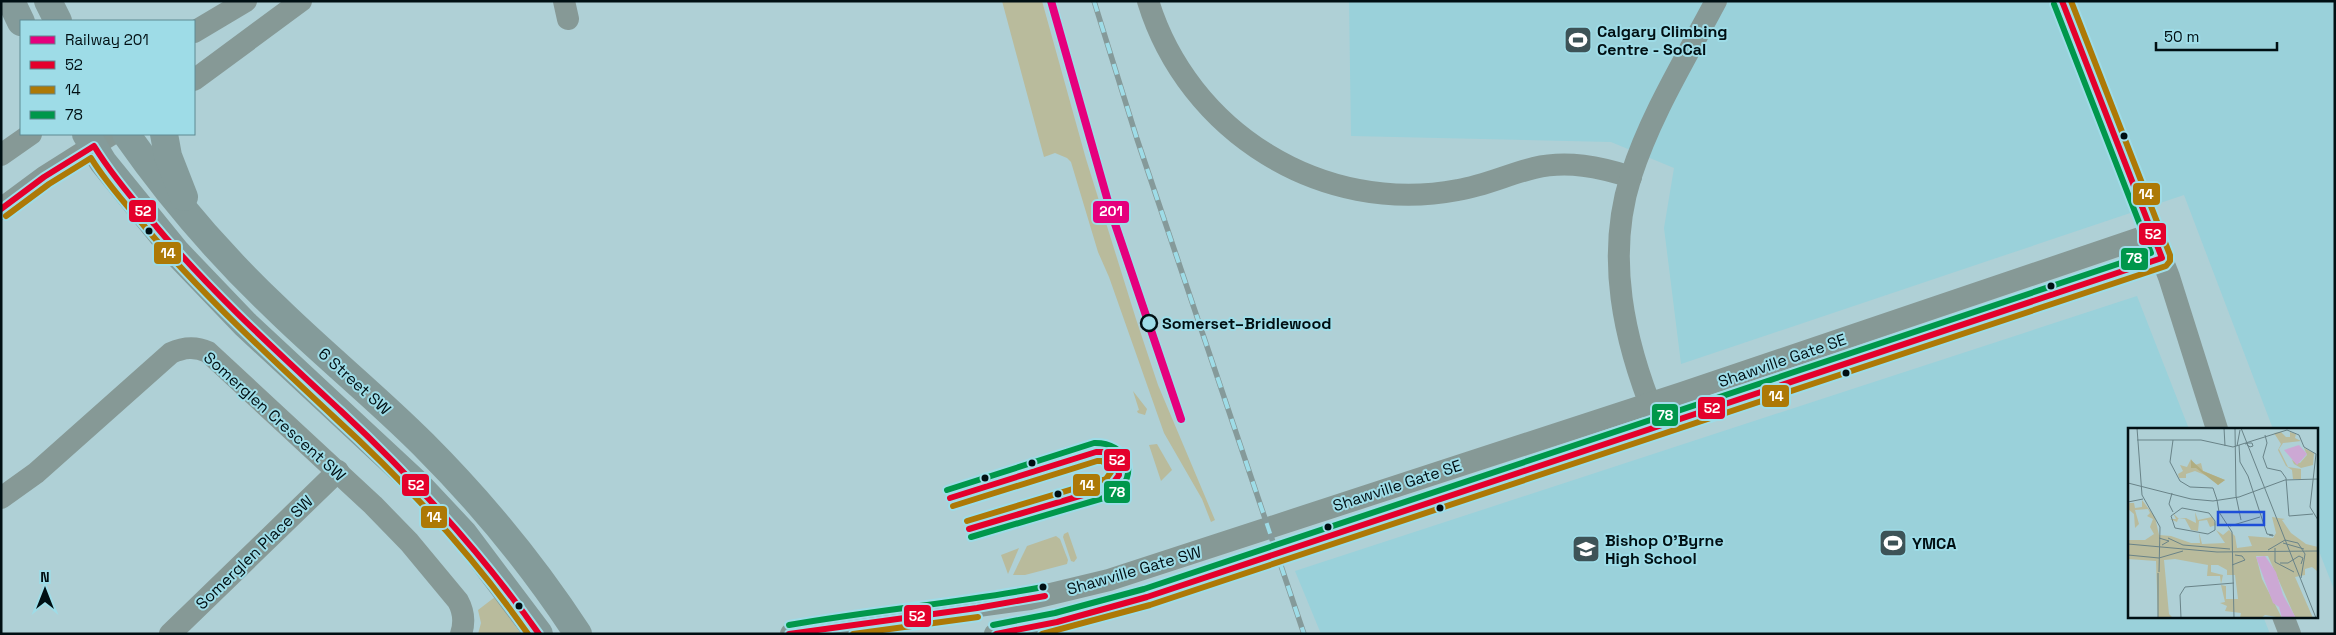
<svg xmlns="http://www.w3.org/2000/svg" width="2336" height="635" font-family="'Space Grotesk',sans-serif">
<rect width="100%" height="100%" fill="#afd0d6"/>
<!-- built -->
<g fill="#9ad1da">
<path d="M1349 1H2335V592L2317 546V429H2273L2184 195 1681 364 1664 228 1674 168 1611 142 1351 136Z"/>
<path d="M2137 296 2189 429H2130V616H2263L2270 634H1321L1295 571Z"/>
</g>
<!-- green -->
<g fill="#b9bb9c">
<path d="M1002 1H1042L1086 159 1136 319 1158 385 1215 520 1211 522 1202 499 1164 433 1109 277 1098 252 1071 162 1067 158 1055 153 1044 157Z"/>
<path d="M1133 391 1147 409 1145 415 1138 413 1137 411 1139 410Z"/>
<path d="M1157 444 1172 470 1161 481 1149 445Z"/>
<path d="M1068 532 1077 558 1074 562 1071 561 1063 537 1064 534Z"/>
<path d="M1056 536 1060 539 1068 560 1067 564 1025 575H1013L1027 546Z"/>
<path d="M1019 548 1008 574 1001 555Z"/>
<path d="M495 597 521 634H478L481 623 478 610Z"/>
</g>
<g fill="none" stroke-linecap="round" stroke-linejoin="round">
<!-- minor -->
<g stroke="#869996" stroke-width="22">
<path d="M564 1 568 19"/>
<path d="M1148 1C1188 132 1322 216 1458 190 1484 186 1509 174 1534 168 1567 160 1600 167 1631 177"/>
<path d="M2062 1 2169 277 2217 429"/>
<path d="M194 32 246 1"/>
<path d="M194 80 301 1"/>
<path d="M1 155 31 134"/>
<path d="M1 209 44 177 112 134"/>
<path d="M1655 417C1624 341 1605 257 1631 176 1651 114 1686 58 1716 1"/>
<path d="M1 498 36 473 171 353C184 347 195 346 208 352L373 505 409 542 458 601C464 612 465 622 461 634"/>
<path d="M2283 616 2290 634"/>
<path d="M170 634 338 471"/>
<path d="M791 634 846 624 1030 599 1109 580 1682 393 2152 234"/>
<path d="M995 634 1057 622 1147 597 2162 258"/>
</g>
<!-- major -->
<g stroke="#849b9a" stroke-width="28">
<path d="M11 1 21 22"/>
<path d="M48 1 58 21"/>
<path d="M86 134 103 162 177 253 246 325 418 485 463 533 539 634"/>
<path d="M126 134C170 197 220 255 276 308 324 355 376 397 423 444 481 502 533 565 578 634"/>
<path d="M164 134 168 156 184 197"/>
</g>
<defs>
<path id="rail" d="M1094 1 1137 139 1304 634"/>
</defs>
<!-- rail casing -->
<use href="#rail" stroke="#859a9a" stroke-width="5.5"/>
<!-- rail -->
<use href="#rail" stroke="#9edce7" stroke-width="4" stroke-dasharray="11" stroke-linecap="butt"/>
<defs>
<g id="bus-1">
<path d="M1 209 44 177 94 146C110 172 129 195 149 218 207 288 274 349 341 411 414 479 481 552 539 634"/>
<path d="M950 498 1096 452H1104L1117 460 1119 475 1110 487 969 529"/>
<path d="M789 634 977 608 1045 596"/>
<path d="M996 634 1057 622 1147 597 2162 258 2062 1"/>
</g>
<g id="bus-2">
<path d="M6 216 49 184 91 158C105 181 123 201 140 221 199 292 267 354 334 417 406 483 472 554 528 634"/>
<path d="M953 506 1097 461H1102L1110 467 1111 472 1106 479 967 521"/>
<path d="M853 634 978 617"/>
<path d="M1042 634 1150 605 2166 266 2170 261V255L2071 1"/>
</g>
<g id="bus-3">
<path d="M947 490 1094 443C1127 442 1141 474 1114 495L971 537"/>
<path d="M789 625C874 610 959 603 1043 587"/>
<path d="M993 625 1055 613 1144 589 2151 253 2054 4"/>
</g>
</defs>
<!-- bus-1 casing -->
<use href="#bus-1" stroke="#9edce7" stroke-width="10"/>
<!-- bus-2 casing -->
<use href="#bus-2" stroke="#9edce7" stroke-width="10"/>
<!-- bus-3 casing -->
<use href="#bus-3" stroke="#9edce7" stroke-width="10"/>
<!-- bus-1 -->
<use href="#bus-1" stroke="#e4002b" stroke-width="6"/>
<!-- bus-2 -->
<use href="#bus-2" stroke="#ad7906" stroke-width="6"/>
<!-- bus-3 -->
<use href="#bus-3" stroke="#00974b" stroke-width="6"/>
<defs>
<path id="rail-1" d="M1051 1 1111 212 1181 419"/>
</defs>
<!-- rail-1 casing -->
<use href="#rail-1" stroke="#9edce7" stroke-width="11"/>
<!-- rail-1 -->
<use href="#rail-1" stroke="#e5007d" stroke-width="8"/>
</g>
<!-- icons -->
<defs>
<symbol id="stadium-square" viewBox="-11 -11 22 22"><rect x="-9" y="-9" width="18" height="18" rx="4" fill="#3d5357" stroke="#9edce7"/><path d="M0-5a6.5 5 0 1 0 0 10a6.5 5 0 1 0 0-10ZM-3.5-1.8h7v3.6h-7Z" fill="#fff"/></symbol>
<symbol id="school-square" viewBox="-11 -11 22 22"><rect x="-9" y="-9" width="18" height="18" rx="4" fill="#3d5357" stroke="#9edce7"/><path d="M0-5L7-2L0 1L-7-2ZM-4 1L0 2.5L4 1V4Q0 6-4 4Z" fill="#fff"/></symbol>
</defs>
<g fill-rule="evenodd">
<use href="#stadium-square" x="1562" y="24" width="32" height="32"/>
<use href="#stadium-square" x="1877" y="527" width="32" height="32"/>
<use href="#school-square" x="1570" y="533" width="32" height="32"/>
</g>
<!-- markers -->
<g fill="#000f13" stroke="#9edce7" stroke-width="2">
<circle cx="2124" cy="136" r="4.5"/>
<circle cx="149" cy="231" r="4.5"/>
<circle cx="2051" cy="286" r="4.5"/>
<circle cx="1846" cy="373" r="4.5"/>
<circle cx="1032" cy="463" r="4.5"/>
<circle cx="985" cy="478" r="4.5"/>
<circle cx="1058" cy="494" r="4.5"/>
<circle cx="1440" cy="508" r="4.5"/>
<circle cx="1328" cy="527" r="4.5"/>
<circle cx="1043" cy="587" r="4.5"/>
<circle cx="519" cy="606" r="4.5"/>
</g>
<circle fill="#9edce7" stroke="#000f13" stroke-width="2.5" cx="1149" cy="323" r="8"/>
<g text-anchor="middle" stroke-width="4" stroke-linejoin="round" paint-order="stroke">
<!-- poi labels -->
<g font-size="16" font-weight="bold" fill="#000f13" stroke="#9edce7" text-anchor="start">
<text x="1597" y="37">Calgary Climbing<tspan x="1597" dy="18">Centre - SoCal</tspan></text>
<text x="1605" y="546">Bishop O'Byrne<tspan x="1605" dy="18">High School</tspan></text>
<text x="1912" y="549">YMCA</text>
</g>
<!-- stop labels -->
<g font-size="16" font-weight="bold" fill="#000f13" stroke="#9edce7" text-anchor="start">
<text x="1162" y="329">Somerset–Bridlewood</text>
</g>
<!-- street labels -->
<g font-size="16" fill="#000f13" stroke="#9edce7">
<text transform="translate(1782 360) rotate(-19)" y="6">Shawville Gate SE</text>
<text transform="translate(355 381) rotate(42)" y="6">6 Street SW</text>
<text transform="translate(275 416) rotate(42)" y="6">Somerglen Crescent SW</text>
<text transform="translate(1397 485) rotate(-18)" y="6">Shawville Gate SE</text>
<text transform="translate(254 552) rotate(-44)" y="6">Somerglen Place SW</text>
<text transform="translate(1134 570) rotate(-16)" y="6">Shawville Gate SW</text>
</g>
</g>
<!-- overview -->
<g transform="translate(2128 428)">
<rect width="190" height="190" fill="#afd0d6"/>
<path d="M153 4 158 9H162V4L168 6 167 10 173 13 155 15 151 21 160 39 173 41V51H165L164 42 158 38 150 22 153 16 146 5ZM176 20 186 25 185 37 173 40 166 36 164 32 172 35 179 27ZM63 31 67 37 73 35 75 43 97 52 90 57 84 50 67 43 58 46V50H51L50 46 55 43 52 37 59 39ZM14 72 27 89 31 107 43 108 63 115H72L71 104 74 116 97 115 88 102 95 107 101 102 107 108 109 120 124 118 120 108 145 110 148 105 144 89 157 91 154 92 163 105 178 116 190 119 189 143 184 139 177 141V147L167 149 185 190 167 189 140 128H128L134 151 154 190 137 187 133 190H112L113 185 97 183 99 178 92 175 97 174 93 157 98 158V171H110L107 147H99V142L90 137H83V144L95 147 93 156 92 148H79L80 137 47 131 36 132 41 186 45 190H30L28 133 0 131V112H17L26 106 22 99 25 91 19 88 22 85 20 81 7 82 11 96 7 100 6 86 0 81 1 75H6L7 80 14 79ZM67 84 70 92 84 89 88 97 82 99 79 92 71 93 70 103 63 102 57 91H50L49 94 42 91H48L45 85 51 91 58 90 68 95Z" fill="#b9bb9c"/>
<path d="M63 32 75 43 97 52 90 57 68 40H63Z" fill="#b0ad80"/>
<path d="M171 17 179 26 169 37 156 22ZM137 128 148 144 155 167 168 190H154L151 179 145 175 128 129Z" fill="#cca8d4"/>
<path fill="none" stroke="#698388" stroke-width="1" d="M9 0 14 67 32 99 31 144M96 0 97 18M107 0 108 68 113 92M113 0 188 190M137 7 139 15 135 29 139 40 153 43 158 50 161 88M9 12H73L105 19 127 12M45 12 42 34 52 53 62 59 85 60 89 72M127 12 159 2 171 7 176 19 188 26 182 79 190 92M117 16 120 15H124L125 18 122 19 121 18H120L119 16V15M111 17 112 34 120 48 139 106 145 107V108L141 107M109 18 112 2M0 55 63 71 85 73 111 69 157 52 190 51M44 65 41 76 45 84M89 72 91 84 104 104 106 190M0 74 15 71M54 80 81 85 87 93V102L80 106 47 100 43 88ZM161 88 185 86M102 98 132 89M31 110 41 113 34 117M40 110 55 117 102 121M155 115 176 121M0 116 89 124 190 123M147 120V134L166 144M140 122 157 112 170 115 177 126 173 150M0 127 31 130M31 130 55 123M152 135H160L171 128 175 130 173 136M104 137 117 132 114 128 107 127M30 190V145M53 190 52 167 57 159 106 155"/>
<path fill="#1d4ed8" fill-opacity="0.15" stroke="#1d4ed8" stroke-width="2.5" d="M90 84H136V97H90Z"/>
<rect width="190" height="190" fill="none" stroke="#000f13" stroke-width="2.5"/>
</g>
<g stroke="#9edce7" stroke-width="2">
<rect x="2132" y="182" width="29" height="24" rx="5" fill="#ad7906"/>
<rect x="128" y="199" width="29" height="24" rx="5" fill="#e4002b"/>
<rect x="1092" y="200" width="38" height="24" rx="5" fill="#e5007d"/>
<rect x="2138" y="222" width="29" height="24" rx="5" fill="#e4002b"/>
<rect x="153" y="241" width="29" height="24" rx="5" fill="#ad7906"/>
<rect x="2120" y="247" width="29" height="24" rx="5" fill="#00974b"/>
<rect x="1761" y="384" width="29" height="24" rx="5" fill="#ad7906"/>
<rect x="1697" y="396" width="29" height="24" rx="5" fill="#e4002b"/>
<rect x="1651" y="403" width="28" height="24" rx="5" fill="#00974b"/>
<rect x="1103" y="448" width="28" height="24" rx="5" fill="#e4002b"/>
<rect x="1072" y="473" width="29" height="24" rx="5" fill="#ad7906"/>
<rect x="401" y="473" width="29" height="24" rx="5" fill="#e4002b"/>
<rect x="1103" y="480" width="28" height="24" rx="5" fill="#00974b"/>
<rect x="420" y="505" width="28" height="24" rx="5" fill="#ad7906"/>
<rect x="903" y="604" width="29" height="24" rx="5" fill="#e4002b"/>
</g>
<g font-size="14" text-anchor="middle" font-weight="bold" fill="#fff">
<text x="2146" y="199">14</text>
<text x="143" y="216">52</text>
<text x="1111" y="216">201</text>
<text x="2153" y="239">52</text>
<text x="168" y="258">14</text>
<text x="2134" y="263">78</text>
<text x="1776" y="401">14</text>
<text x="1712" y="413">52</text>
<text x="1665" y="420">78</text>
<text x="1117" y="465">52</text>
<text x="1087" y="490">14</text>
<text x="416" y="490">52</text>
<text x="1117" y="497">78</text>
<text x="434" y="522">14</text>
<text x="917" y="621">52</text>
</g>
<!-- border -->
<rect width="2336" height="635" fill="none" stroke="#000f13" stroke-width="5"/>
<!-- legend -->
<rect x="20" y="20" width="175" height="115" fill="#9edce7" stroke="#5f8a92"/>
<rect x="30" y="36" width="25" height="8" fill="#e5007d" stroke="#5f8a92"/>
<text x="65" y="45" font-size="15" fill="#000f13">Railway 201</text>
<rect x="30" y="61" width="25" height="8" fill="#e4002b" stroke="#5f8a92"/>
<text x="65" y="70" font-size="15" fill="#000f13">52</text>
<rect x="30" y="86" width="25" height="8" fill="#ad7906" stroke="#5f8a92"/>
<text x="65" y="95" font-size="15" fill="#000f13">14</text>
<rect x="30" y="111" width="25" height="8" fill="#00974b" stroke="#5f8a92"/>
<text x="65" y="120" font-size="15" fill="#000f13">78</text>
<!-- north arrow -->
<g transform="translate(45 590)" stroke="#9edce7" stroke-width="4" paint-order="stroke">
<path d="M0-4L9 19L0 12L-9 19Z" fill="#000f13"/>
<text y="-8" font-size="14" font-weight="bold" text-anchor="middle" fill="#000f13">N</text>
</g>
<!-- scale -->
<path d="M2156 42v8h121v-8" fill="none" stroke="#000f13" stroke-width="2.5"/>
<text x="2164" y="42" font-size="15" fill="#000f13" stroke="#9edce7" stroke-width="4" paint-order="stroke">50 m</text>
</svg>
